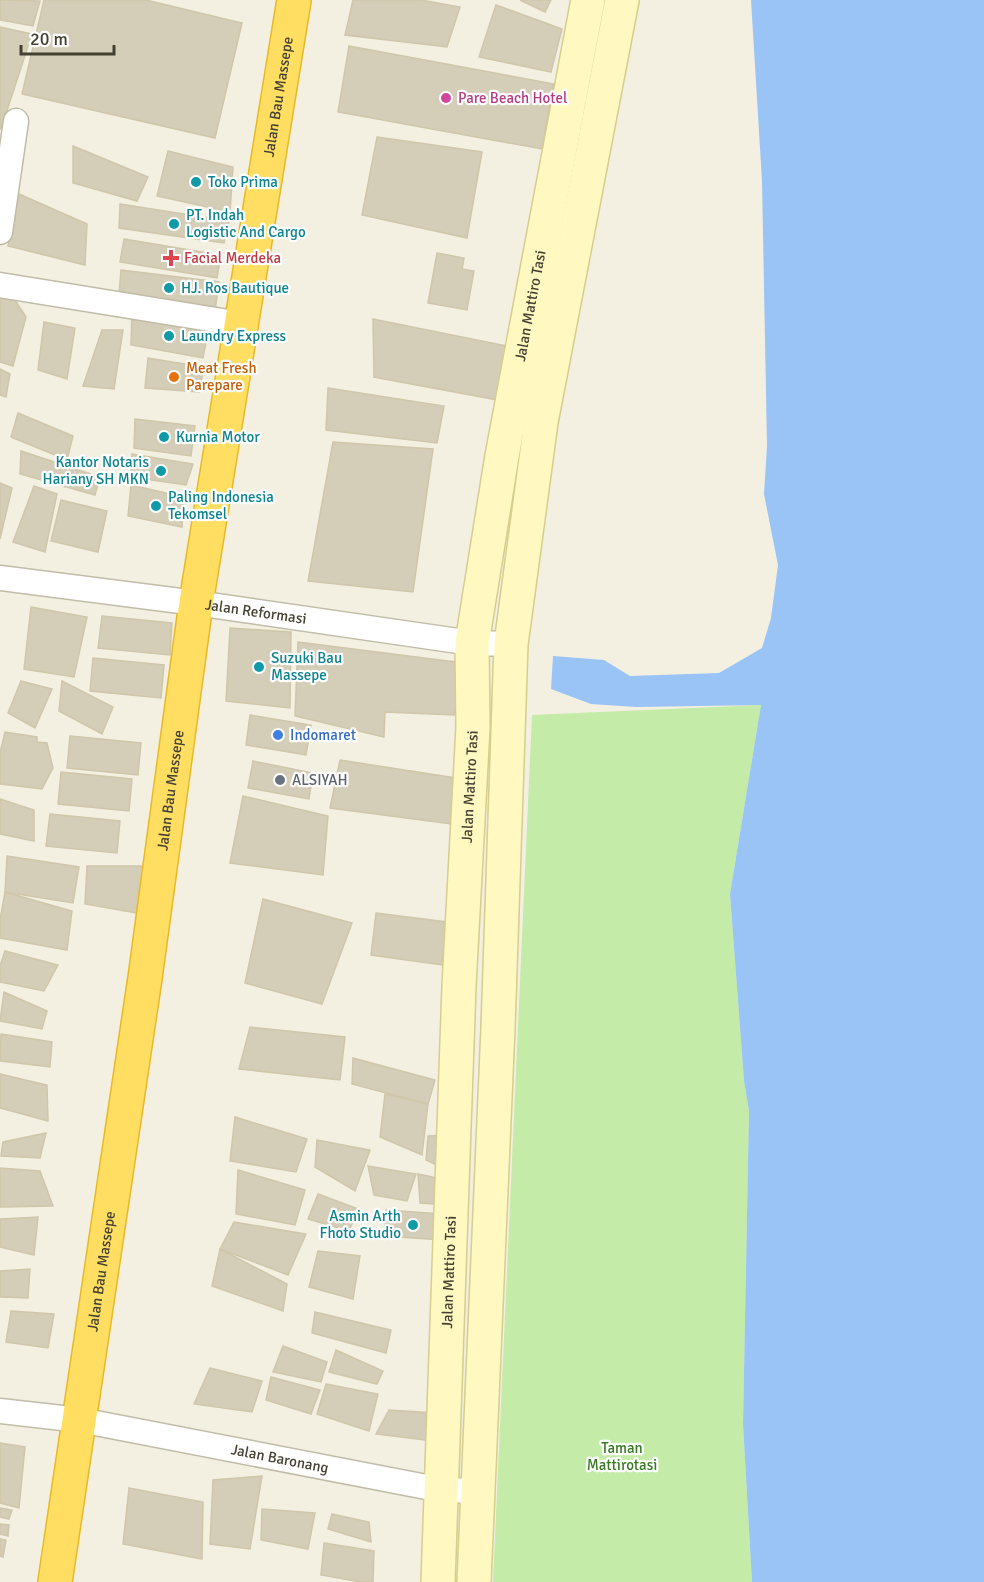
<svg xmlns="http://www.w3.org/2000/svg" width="984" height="1582" font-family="Signika,sans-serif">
<rect width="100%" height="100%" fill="#f3f0e2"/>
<!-- green -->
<path fill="#c4eba7" d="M761 705 730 894 744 1081 749 1111 743 1424 752 1582H493L532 715Z"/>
<!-- water -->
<path fill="#99c4f5" d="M751 0H984V1582H752L743 1424 749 1111 744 1081 730 894 761 705 636 707 591 704 551 689 553 656 604 660 630 676 719 673 762 648 771 618 778 565 764 494 767 446 762 181Z"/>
<!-- building -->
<g fill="#d4cdb7" stroke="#d0c6aa" stroke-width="1.5">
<path d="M0 0 40 1 33 26 0 20Z"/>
<path d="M44 0H146L242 23 215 138 22 94Z"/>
<path d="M353 0H421L460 7 447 47 345 35Z"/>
<path d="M520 0H551L545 12Z"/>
<path d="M496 5 562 29 551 72 479 57Z"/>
<path d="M0 27 32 34 1 129H0Z"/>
<path d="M349 46 554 84 542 149 338 112Z"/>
<path d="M377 137 482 152 467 238 362 215Z"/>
<path d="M73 146 148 177 137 201 73 183Z"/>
<path d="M168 151 233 167 230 212 157 196Z"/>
<path d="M19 194 87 224 85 265 8 246Z"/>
<path d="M120 204 229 221 224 243 119 228Z"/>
<path d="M124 239 221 255 217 278 120 262Z"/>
<path d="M437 253 464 258 462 269 474 271 467 310 428 303Z"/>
<path d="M121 270 219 282 215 311 119 294Z"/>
<path d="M11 294 26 317 13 366 0 362V296Z"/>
<path d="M132 313 209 327 203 358 131 345Z"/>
<path d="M373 319 507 346 503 401 374 377Z"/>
<path d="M44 322 75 328 67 379 38 370Z"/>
<path d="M102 330H123L114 389 83 386Z"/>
<path d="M148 358 204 367 199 392 145 388Z"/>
<path d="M0 369 10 374 6 397 0 395Z"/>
<path d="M328 388 444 406 437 443 326 430Z"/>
<path d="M18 413 73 436 67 460 11 437Z"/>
<path d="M135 419 195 426 191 456 134 448Z"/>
<path d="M333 442 433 449 413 592 308 581Z"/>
<path d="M21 451 100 477 95 495 20 474Z"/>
<path d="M132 454 193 464 186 485 131 477Z"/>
<path d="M0 483 12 488 0 539Z"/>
<path d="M131 485 184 497 182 527 128 516Z"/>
<path d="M34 486 57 494 45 552 13 542Z"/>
<path d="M61 500 107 511 98 552 51 541Z"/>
<path d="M31 607 87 617 74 677 24 669Z"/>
<path d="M102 616 172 623 170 655 98 648Z"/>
<path d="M230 628 291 632 290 708 226 701Z"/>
<path d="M298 642 463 663 454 715 385 712 384 737 295 716Z"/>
<path d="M93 658 164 665 161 698 90 691Z"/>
<path d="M21 681 52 689 35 728 8 713Z"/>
<path d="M62 681 113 707 102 734 59 711Z"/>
<path d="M250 715 311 725 306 755 246 745Z"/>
<path d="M5 732 37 737V742L47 743 53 768 42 789 0 784V753Z"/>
<path d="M70 736 141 743 138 775 67 768Z"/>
<path d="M340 760 462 779 459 825 330 808Z"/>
<path d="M253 761 313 773 309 799 248 788Z"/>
<path d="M61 772 132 779 129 811 58 804Z"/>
<path d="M243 796 328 816 323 875 230 863Z"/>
<path d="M0 799 34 810V841L0 834Z"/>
<path d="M50 814 120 821 117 853 46 846Z"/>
<path d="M7 856 79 867 73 903 5 892Z"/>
<path d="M87 866H154L147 915 85 904Z"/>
<path d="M5 892 72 911 67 950 0 938V920Z"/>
<path d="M263 899 352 923 322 1004 245 983Z"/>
<path d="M376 913 447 922 442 965 371 955Z"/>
<path d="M5 951 58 965 44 991 0 982V966Z"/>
<path d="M4 992 47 1011 42 1029 0 1021Z"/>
<path d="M250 1027 345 1037 340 1080 239 1069Z"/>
<path d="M1 1034 52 1042 50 1067 0 1061Z"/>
<path d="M353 1058 435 1080 428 1104 352 1084Z"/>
<path d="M0 1074 47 1085 48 1121 0 1108Z"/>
<path d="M385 1094 428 1104 422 1155 380 1137Z"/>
<path d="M235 1117 307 1139 296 1172 230 1161Z"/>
<path d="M46 1133 40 1158 1 1156 3 1142Z"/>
<path d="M450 1135 443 1168 426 1160 428 1136Z"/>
<path d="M317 1140 370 1150 355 1191 315 1167Z"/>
<path d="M368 1166 416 1174 407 1201 374 1195Z"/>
<path d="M0 1168 40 1171 53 1206 0 1207Z"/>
<path d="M238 1170 305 1190 295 1225 236 1214Z"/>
<path d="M418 1174 447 1180V1205L420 1203Z"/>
<path d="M318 1194 358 1209 349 1231 308 1219Z"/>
<path d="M386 1210 442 1214V1240L384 1236Z"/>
<path d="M38 1217 34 1255 0 1247V1219Z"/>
<path d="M234 1222 306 1234 288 1275 220 1249Z"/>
<path d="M220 1249 287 1284 283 1311 212 1286Z"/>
<path d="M318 1251 360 1256 353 1299 309 1287Z"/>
<path d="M30 1269 28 1298 0 1297V1271Z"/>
<path d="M11 1311 54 1314 48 1348 6 1342Z"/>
<path d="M315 1312 391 1330 386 1353 312 1333Z"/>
<path d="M283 1346 327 1362 321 1382 273 1372Z"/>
<path d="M336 1350 383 1371 377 1384 329 1372Z"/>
<path d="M210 1368 262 1381 252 1412 194 1404Z"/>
<path d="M271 1377 320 1390 311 1414 266 1400Z"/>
<path d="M326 1384 378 1394 369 1431 317 1414Z"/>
<path d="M389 1410 435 1413 432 1441 376 1434Z"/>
<path d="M0 1443 25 1447 19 1508 0 1503Z"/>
<path d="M262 1476 250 1549 210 1544 213 1480Z"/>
<path d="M129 1488 203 1502 202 1559 123 1544Z"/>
<path d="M0 1508 12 1510 9 1519 0 1517Z"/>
<path d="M262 1509 315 1513 308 1549 261 1540Z"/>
<path d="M332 1514 369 1522 371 1542 328 1529Z"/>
<path d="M0 1524 9 1525 8 1536 0 1534Z"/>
<path d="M0 1539 6 1540 3 1557 0 1556Z"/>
<path d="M324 1543 374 1551 373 1582H361L321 1575Z"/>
</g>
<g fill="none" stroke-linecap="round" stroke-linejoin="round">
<defs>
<g id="street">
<path d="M0 232 16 121"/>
<path d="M0 285 241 324"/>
<path id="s1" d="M0 578 196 603 472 643 511 644"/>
<path id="s2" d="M0 1411 80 1420 442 1490 478 1491"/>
</g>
<g id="secondary">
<path id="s3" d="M438 1582 459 986 473 727 472 643 502 456 588 0"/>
<path d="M474 1582 498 1028 511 644 541 422 622 0"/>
</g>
<g id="highway">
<path id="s4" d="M55 1582 145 978 196 603 294 0"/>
</g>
</defs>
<!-- street casing -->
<use href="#street" stroke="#c1bca7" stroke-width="27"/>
<!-- secondary casing -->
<use href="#secondary" stroke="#d6cd8e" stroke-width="36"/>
<!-- highway casing -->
<use href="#highway" stroke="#e8b927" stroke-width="36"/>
<!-- street -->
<use href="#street" stroke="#fff" stroke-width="24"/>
<!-- secondary -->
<use href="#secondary" stroke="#fff8c0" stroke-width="33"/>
<!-- highway -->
<use href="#highway" stroke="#ffde61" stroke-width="33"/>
</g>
<!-- markers -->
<circle fill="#d1479c" stroke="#fff" stroke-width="2" cx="446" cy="98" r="6"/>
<g fill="#0f9aa8" stroke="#fff" stroke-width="2">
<circle cx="196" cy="182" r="6"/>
<circle cx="174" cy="224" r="6"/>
<circle cx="169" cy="288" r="6"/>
<circle cx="169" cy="336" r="6"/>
<circle cx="164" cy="437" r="6"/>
<circle cx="161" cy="471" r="6"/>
<circle cx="156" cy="506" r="6"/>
<circle cx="259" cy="667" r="6"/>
<circle cx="413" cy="1225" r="6"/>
</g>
<path fill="#e0444e" stroke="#fff" stroke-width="2" d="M168 249h6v6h6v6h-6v6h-6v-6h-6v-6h6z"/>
<circle fill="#e8710a" stroke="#fff" stroke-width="2" cx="174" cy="377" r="6"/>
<circle fill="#3f7fe0" stroke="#fff" stroke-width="2" cx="278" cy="735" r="6"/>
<circle fill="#6b7280" stroke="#fff" stroke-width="2" cx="280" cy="780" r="6"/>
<g text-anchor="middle" stroke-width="4.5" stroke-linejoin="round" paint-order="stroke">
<!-- street labels -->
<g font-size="15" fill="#444032" stroke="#fff">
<text dy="5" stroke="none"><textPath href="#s4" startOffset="1502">Jalan Bau Massepe</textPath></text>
<text dy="5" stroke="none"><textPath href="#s3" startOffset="1282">Jalan Mattiro Tasi</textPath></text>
<text dy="5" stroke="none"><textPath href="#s1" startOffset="258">Jalan Reformasi</textPath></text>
<text dy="5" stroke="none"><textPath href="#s3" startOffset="796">Jalan Mattiro Tasi</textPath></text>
<text dy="5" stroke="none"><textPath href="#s4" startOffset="800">Jalan Bau Massepe</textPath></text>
<text dy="5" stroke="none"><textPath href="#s4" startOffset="314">Jalan Bau Massepe</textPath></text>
<text dy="5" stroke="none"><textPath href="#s3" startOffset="310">Jalan Mattiro Tasi</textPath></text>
<text dy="5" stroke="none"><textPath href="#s2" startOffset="284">Jalan Baronang</textPath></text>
</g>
<!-- hotel labels -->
<g font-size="15" fill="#b23c85" stroke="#fff" text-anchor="start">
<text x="458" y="103">Pare Beach Hotel</text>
</g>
<!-- culture labels -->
<g font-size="15" fill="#0d838f" stroke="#fff" text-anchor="start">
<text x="208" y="187">Toko Prima</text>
<text x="186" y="220">PT. Indah<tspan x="186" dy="17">Logistic And Cargo</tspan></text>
<text x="181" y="293">HJ. Ros Bautique</text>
<text x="181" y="341">Laundry Express</text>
<text x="176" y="442">Kurnia Motor</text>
<text x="149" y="467" text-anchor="end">Kantor Notaris<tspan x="149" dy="17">Hariany SH MKN</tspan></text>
<text x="168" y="502">Paling Indonesia<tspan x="168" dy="17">Tekomsel</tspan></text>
<text x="271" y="663">Suzuki Bau<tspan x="271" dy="17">Massepe</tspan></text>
<text x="401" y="1221" text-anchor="end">Asmin Arth<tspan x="401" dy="17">Fhoto Studio</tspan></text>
</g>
<!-- health labels -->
<g font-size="15" fill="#be3a42" stroke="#fff" text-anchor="start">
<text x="184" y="263">Facial Merdeka</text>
</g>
<!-- food labels -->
<g font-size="15" fill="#c56008" stroke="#fff" text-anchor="start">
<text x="186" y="373">Meat Fresh<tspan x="186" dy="17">Parepare</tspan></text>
</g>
<!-- shop labels -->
<g font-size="15" fill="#366cbe" stroke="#fff" text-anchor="start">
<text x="290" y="740">Indomaret</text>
</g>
<!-- worship labels -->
<g font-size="15" fill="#5b616d" stroke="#fff" text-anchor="start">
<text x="292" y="785">ALSIYAH</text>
</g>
<!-- park labels -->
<g font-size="15" fill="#387a22" stroke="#fff">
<text x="622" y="1453">Taman<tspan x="622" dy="17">Mattirotasi</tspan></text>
</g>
</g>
<!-- scale -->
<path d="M21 45v9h93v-9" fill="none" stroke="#444032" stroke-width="3"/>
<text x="30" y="45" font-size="18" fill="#444032" stroke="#ffffff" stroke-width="4.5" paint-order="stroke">20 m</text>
</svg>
